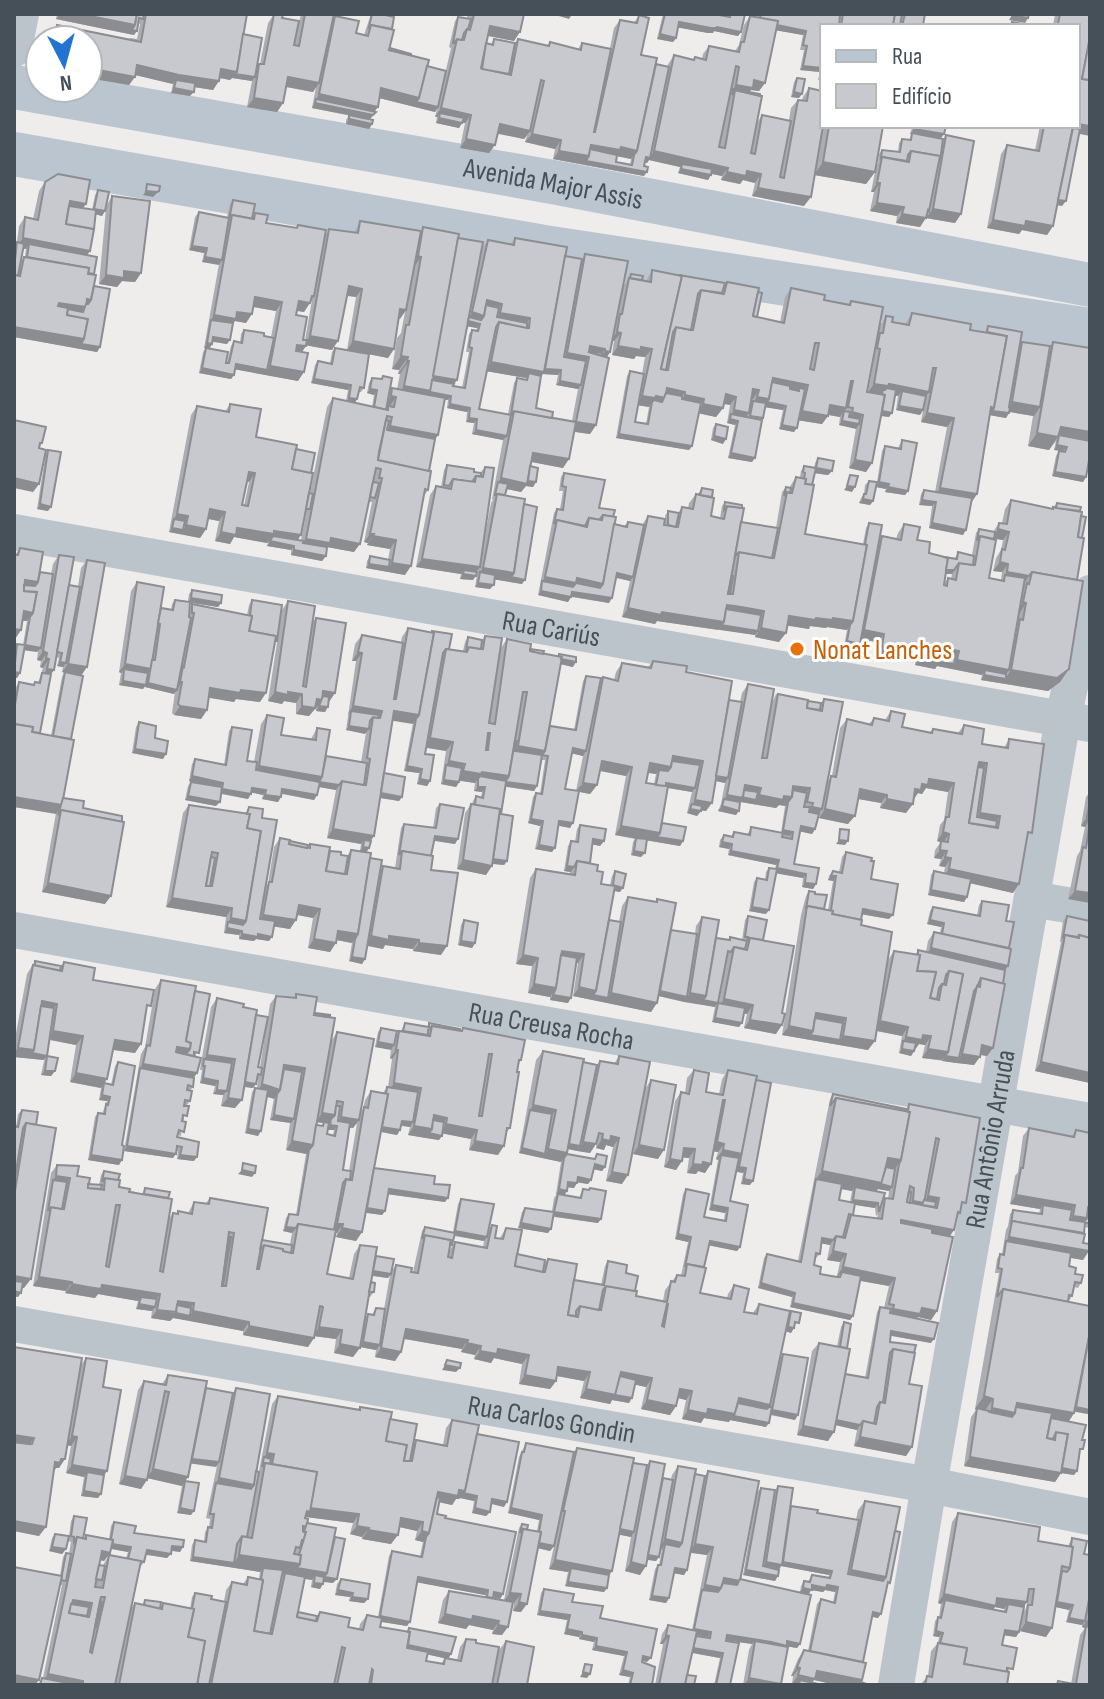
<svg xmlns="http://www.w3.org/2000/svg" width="1104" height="1699" font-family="'Sofia Sans Condensed',sans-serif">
<rect width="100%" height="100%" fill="#efecec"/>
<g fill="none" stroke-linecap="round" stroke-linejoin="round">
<!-- street -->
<g stroke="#bbc4cb" stroke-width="36">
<path d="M14 49 21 14"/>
<path id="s1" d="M14 532 1090 724"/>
<path d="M1032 899 1090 909"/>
<path id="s2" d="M14 930 1090 1121"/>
<path id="s3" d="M14 1324 929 1485 1090 1517"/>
<path id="s4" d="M896 1685 929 1485 1063 719 1090 593"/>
</g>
<!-- secondary -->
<g stroke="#bac5d0" stroke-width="44">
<path id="s5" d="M14 87 558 183 1090 285"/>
<path d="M14 154 544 247 1090 330"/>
</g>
</g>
<!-- wall -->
<g fill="#abadb2" fill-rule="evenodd">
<path d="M57 14H247L243 34 257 67 260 64 268 23 274 14 282 18 294 45 301 14H334L333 20 335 16 356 33 364 35 371 14H381L390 48 411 55 427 66 446 70 451 48 449 47 455 21 458 17 467 19 468 14H524L514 41 488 36 486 44H491L494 39 515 43 518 39 547 46 550 42 578 49 582 43 610 48 614 28 620 20 634 23 639 15 641 55 656 64 667 66 674 55 693 60 695 57 702 59 703 54 709 46 735 51 739 45 744 25 750 16 758 17 759 14H925L923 25 927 26H822V80H818L820 72 800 70 804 50H800L803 35 776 30 765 83 759 91 751 90 750 92 757 123 762 115 789 120 791 108 798 100H802L803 97 809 88 822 126H883L876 166 878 163 879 154 882 150 898 152 899 143 902 139 909 140 912 134H910L912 128 900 126H946L944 134 941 138 943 139 946 135 961 214 955 223 926 218 927 214 920 227 896 223 897 216 870 211 874 192H871L875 172 866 184 815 175 804 206 752 196 755 183 743 180 740 184 721 180 722 176 711 174 708 180 678 173 680 167 649 160 647 163 645 162 644 176 553 159 555 149 525 142 527 135 524 139 498 133 489 153 460 148 465 123H462L459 128 436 123 437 117H435L437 109 435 112 379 98 374 111 376 112 370 119 372 124 369 129 346 124V120L349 115 356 117 312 108 316 87 313 92 286 87 283 103 277 112 247 107 252 81 232 78 230 80 220 78 213 90 194 87 190 96 171 93 173 84 135 75 129 85 88 78V40H50L51 34 57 25 129 39 130 38 137 39 140 24 138 23 134 35 56 19ZM617 156 631 159 630 165 616 162Z"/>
<path d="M663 14H714L727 17 728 14H745L741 32 738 36 714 31 713 33H708L678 27 676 38 673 42 657 39Z"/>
<path d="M1055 14H1090L1079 134 1062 206 1057 205 1053 226 1047 235 1022 230 1019 234 987 228 1001 154 1007 145 1035 150 1040 126H1078V26H1053Z"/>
<path d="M797 78 799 98 791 97 794 82Z"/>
<path d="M45 182 83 208 92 210 95 195 98 190 107 205 112 196 141 273 135 282 122 281 117 287 99 284 106 208 102 216 96 214 90 251 87 255 93 275 100 347 97 352 14 337V246L17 242 19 226 25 217 33 219 39 191ZM23 248 26 249 25 257 21 261Z"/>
<path d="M233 200 252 218 255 213 266 223 296 228 298 225 325 235 329 229 354 233 360 221 421 231 423 227 458 238 482 248 488 240 511 244 515 238 565 256 582 259 585 254 623 286 631 274 646 281 652 270 724 287 727 282 757 317 780 322 785 297 791 288 824 300 849 304 851 301 880 325 886 316 892 322 905 324 912 313 970 330 985 332 988 326 1019 345 1022 342 1050 346 1053 342 1086 477 1083 482 1052 476 1056 456 1059 451H1063L1054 450 1056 441 1049 450 1028 446 1033 416 1009 412 1006 418 989 415 977 494 971 503 963 535 929 528 932 506 919 505 921 494 924 490 935 492 947 427 921 422 923 410 920 415 896 410 898 396 895 395 889 417 881 416 872 463 866 472 849 468 856 428 839 425 840 417 828 415 822 424 798 420 794 432 779 429 783 410 765 407 752 462 728 458 735 425 727 423 730 405 724 404 723 408 716 417 699 413 692 446 689 450 616 438 627 376 630 371 642 374 645 357 636 356 634 359 612 355 614 341H613L610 352 607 357 596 425 590 434 574 432 563 468 531 462 530 466 536 482 533 487 526 486 521 492 507 489 505 495 522 584 494 579 490 589 475 587 478 569 473 580 460 579 461 574 416 567 430 495 436 486 441 487 444 470 447 465 480 473 485 467 483 546 491 503 493 500 492 499 503 440 472 434 474 423 466 422 467 412 447 408 448 400H444L438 435 435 439 429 471 428 490 424 496 405 575 366 568 367 561 370 556 388 560 390 549 367 545 368 543 364 542 372 502H369L354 552 327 547 326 556 322 561 291 555V550L267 546 268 543 234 537 230 544 215 541 219 521 208 519 206 529 200 538 169 532 191 415 197 406 225 412 230 404 256 437 296 449 311 473 309 493H310L327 407 333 398 346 401 348 390 311 383 315 365 318 361 330 363 332 352 335 348 347 350 356 297 347 296 332 350 306 345 302 352 298 381 235 369 234 375 231 379 199 373 203 352 206 348H204L219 264 202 262 204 253 189 250 195 217 199 212 227 217 230 204ZM312 300 305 340H303L296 315 297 311 304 312ZM253 307 276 311 271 337 244 330 241 334 240 343 234 341 231 346 227 363H226L210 348 213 342 227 344 233 323 235 321 246 323ZM405 312 401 333 397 338 392 369 399 370 398 374H400L397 389 392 388 389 392 383 376 381 379 372 378 369 383 367 393 374 395 372 407 355 403 357 399 359 392H361L364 388 369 354 388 358 394 349 399 319ZM467 326 477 328 476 330H472L469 334 466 352H469L462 388 453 386 457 380ZM873 357 874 358 868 392H867ZM487 371 526 378 525 380 517 378 514 383 508 414 479 409ZM543 374 558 375 556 385 578 389 572 421 552 418 536 408 541 376ZM638 405 649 407 646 424 635 422ZM247 481 249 482 244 506 242 505ZM305 513 306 514 301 540H298Z"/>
<path d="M14 420 42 443 39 448 46 454 48 450V511L37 509 45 458 39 484 33 492Z"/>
<path d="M716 424 723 444 711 440 713 428Z"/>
<path d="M902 440 908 491 905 495 885 492 886 489 876 487 873 501 870 505 859 503 861 498 864 494 865 485 869 481 877 482 882 451 885 446 898 448Z"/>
<path d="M818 458 832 471 828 475 815 473 805 534 863 544 866 528 869 523 879 540 882 536 896 539 898 533 904 524 929 553 955 558 958 552 972 555 976 533 979 529 993 532 999 523H1002L1005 509 1011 500 1052 509 1057 503 1080 511 1082 538 1069 669 1060 682 1048 691 981 680 982 675 937 666 935 669 915 665 916 658 893 654 891 658 875 655 877 642 860 639 856 648 844 646 847 630 827 627 826 628 810 626 809 629 787 625 779 642 755 637V635L718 629V630L657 621 655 624 622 617 630 581 616 578 609 603 571 597 568 602 538 595 554 513 557 509H560L563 491H559L561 477 564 473 599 508 613 517 614 524 624 526 628 522 642 525 648 516 665 525V516L668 511 678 513 682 507 688 508 689 503 696 494H698L702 488 711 516 720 518 722 506 725 502 741 522 776 528 782 492 786 487 789 488 796 477 802 478 800 477 801 471 804 466 814 468 815 463ZM994 539 1003 540 1001 550 996 558 993 571 1002 572 1001 580 989 578ZM945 574H952L951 579 948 578 944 584Z"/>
<path d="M20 548 40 572 51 574 53 564 59 555 69 585 78 586 81 568 87 560 81 676 63 798 83 808 105 904 42 892 56 813 14 807V699L16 687 19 682 33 685 35 682 38 683 43 668 40 667 41 661 37 660 38 651 24 650 20 673 17 678 14 677V648L17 644 23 645 27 621H23L21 630 15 639V555ZM56 657 59 658 57 666 63 667 62 672 64 673 62 677 51 736 40 734 51 674 54 670Z"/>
<path d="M137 582 161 608 171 610 172 604 175 600 188 601 189 594 192 590 221 603 218 607 190 603V607L192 604 247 615 249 605 252 600 275 644 260 702 236 699 234 702 209 697 207 710 201 719 174 715 172 713 175 692 174 694 145 687V686L143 689 119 685 121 673 119 672 131 591Z"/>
<path d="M288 601 313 622 316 618 329 702 325 712 316 711V709H314L309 716 296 714V703L284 701 282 704 268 701 282 610Z"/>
<path d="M408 628 449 649 463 651 465 642 468 637 482 640 485 636 489 723 501 648 507 639 543 654 558 656 559 654 573 667 560 664 550 726 574 730 583 681 586 676 600 681 603 677 614 680 616 672 622 663 648 667 653 661 686 672 729 700 740 702 742 693 748 684 762 758 772 703 776 694 821 703 824 699 828 781 832 776 840 728 847 719 869 724 874 718 885 720 891 711 902 727 930 732 933 729 958 733 964 725 982 744 1004 748 1009 739 1026 842 1013 893 970 883 967 897 964 902 928 895 931 875 934 871 944 873 945 867 939 866 941 859 934 858 935 850 941 842 937 841 940 825 944 820 948 792 926 788 922 794 918 793 913 799 906 813 880 808 881 803 858 799 848 824 819 818 820 812 815 829 812 834 800 831 794 864 816 884 813 889 802 887 803 878 776 873 766 914 749 911 754 882 757 878 765 880 766 872 769 868 775 869 776 865 728 855 729 849 719 847 720 840 724 835 731 836 734 832 747 835 751 827 781 833 785 806 779 805 776 808 740 802 736 815 718 811 721 804 725 783 716 781 706 811 701 810 697 816 687 813 692 792 667 788 662 823 683 841 680 846 646 840 641 857 631 855 633 842 635 839 615 835 626 776 600 771 597 785 590 794 579 792 570 828 559 826 552 852 535 849 540 826 528 823 533 797 536 793 540 794 545 760H542L537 786 534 791 506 787 501 814 507 861 504 865 492 864 486 875 457 869 465 813 471 804H472L473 801 476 796 481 797 482 792 474 791 475 783 460 781 456 787 441 784 446 751 426 748 425 754 430 781 427 786 417 784 419 773 404 771 413 723 393 720 384 773 402 797 399 801 380 798 369 848 366 852 380 871 383 866 395 868 401 828 404 824 433 828 436 808 440 804 455 844 434 841 431 856V870L441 955 413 951V949L385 945 383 949 367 946 365 959 362 964 349 961 352 943 336 940 330 952 308 948 313 918 297 915 290 929 274 926 269 941 256 939 254 941 239 939V935L224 933 226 917 166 907 183 813 189 805 245 814 249 807 262 818 266 886 268 884 274 847 280 838 307 848 310 844 341 855 347 856 351 850 360 851 361 844 327 838 336 790 319 787 317 795 314 800 282 794 278 802 262 799 263 795 251 792 248 799 221 794 216 806 185 800 188 786 191 782 208 785 189 781 192 764 195 759 224 765 229 731 232 727 247 761 254 762 261 724 267 715 281 735 311 739 317 728 326 756 361 762 366 733 346 730 356 661H352L355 644 362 635 401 642 402 637ZM572 753 583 756 576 791 565 789ZM648 773 656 774 654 784 646 783Z"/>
<path d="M139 722 155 738 163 759 132 753 136 727Z"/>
<path d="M1090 792V903L1068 899 1077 856 1080 851 1085 827 1081 826 1086 797Z"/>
<path d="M580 825 604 841 600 846 593 844 590 863 597 871 601 884 610 885 612 876 615 871 620 892 614 891 609 920 619 922 622 906 628 897 656 902 657 899 671 930 695 934 696 926 702 917 716 938 729 940 730 937 742 940 745 920 748 916 763 940 776 1034 744 1028 747 1014 744 1013 739 1027 712 1022 715 1007 719 1003 727 956 715 1007 659 996 651 1012 573 996 578 963H576L568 1003 550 1000V997L528 993 532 966 516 964 530 878 536 869 570 875V872L564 871 568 846 571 841 575 842 577 829Z"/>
<path d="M846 852 871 879 889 919 862 914 861 925 888 960 894 951 915 955 918 950 926 952 928 941 934 932 940 933 941 927 927 924 930 911 933 907 977 915 979 905 982 901 1006 921 1005 970 993 1048 987 1056 980 1055 974 1065 922 1058 925 1045 919 1044 911 1056 899 1053 902 1036 876 1031 868 1050 782 1035 801 915 806 896 809 891 815 894 824 909 828 910 833 881 828 880 829 876 833 871 839 872 842 857Z"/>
<path d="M1067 916 1090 1083 1035 1071 1061 942H1060L1063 921Z"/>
<path d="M464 920 475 943 472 948 458 945 461 925Z"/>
<path d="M35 961 61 966 64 962 146 1013 135 1053 113 1050 104 1083 111 1085 115 1066 118 1062 119 1165 88 1160 95 1117 98 1113 102 1114 107 1101 99 1100 101 1088 70 1082 76 1045 49 1040 47 1056 44 1060 14 1057V1044L27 974Z"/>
<path d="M161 980 195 991 196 1057 194 1078 193 1087 190 1091V1101L187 1105H184V1120H182L181 1136 178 1135 177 1137 194 1161 177 1159 178 1151H176L173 1158 124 1151 141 1054 145 1047 155 989Z"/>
<path d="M296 994 314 1014 332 1040 337 1032 361 1112 363 1109 365 1100 371 1091 383 1093 387 1087H388L392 1059 390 1058 391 1049 375 1047 378 1032 381 1028 396 1035 399 1031H401L405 1023 427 1027 429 1023 461 1031 463 1028 521 1060 518 1065 510 1128 506 1133 498 1155 469 1150 471 1139 442 1133 439 1140 408 1135 410 1127 401 1126 400 1130 397 1135 381 1132 374 1168 434 1184 445 1202 388 1194 385 1211 382 1215 366 1213 362 1232 356 1241 336 1237 337 1233H336L327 1274 349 1278 354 1254 360 1245 376 1256 391 1272 396 1265 413 1272 422 1231 425 1227 453 1232 458 1204 461 1199 489 1230 492 1225 495 1238H500L506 1228 517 1254 544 1264 548 1259 574 1280 601 1285 605 1266 608 1261 626 1273 635 1291 636 1296 663 1301 665 1290 677 1275H681L682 1271 688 1242 675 1239 683 1194 686 1189 704 1217 724 1220 725 1213 709 1210 718 1160 716 1159 718 1152 713 1151 705 1173 698 1171 696 1174 687 1173 689 1158 682 1157 676 1170 664 1167 675 1101 681 1092 685 1093 687 1078 694 1070 706 1092 719 1094 722 1079 728 1070 750 1185 741 1184 743 1173 736 1172 730 1201 740 1247 737 1251 709 1245 704 1267 700 1293 727 1298 728 1294 734 1285 744 1312 753 1313 759 1304 796 1328 794 1327 791 1333 786 1331 780 1357 783 1354 795 1420 770 1415 766 1427 730 1420 729 1422 704 1418 701 1423 682 1419 686 1400 678 1398 676 1406 670 1415 641 1409 646 1387 635 1384 629 1403 612 1400 610 1404 580 1398 584 1381 556 1376V1381L550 1389 519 1384 522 1364 494 1358 491 1363 474 1359 475 1355 461 1352 462 1349 404 1339 401 1352 395 1361 375 1357 376 1350 360 1347 353 1357 334 1353 336 1339 315 1336 308 1347 243 1335V1331L187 1320 173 1318 170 1321 151 1318 152 1311 136 1309 138 1301 98 1294 95 1298 65 1293 66 1291 33 1286 51 1173 57 1165 88 1184 99 1185 101 1175 104 1171 118 1180 119 1187 142 1194 145 1188 168 1198V1220L173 1213 176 1214 178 1211 188 1213 194 1202 206 1203 210 1198 262 1240 290 1244 292 1233 283 1231 286 1218 289 1214 296 1215 306 1154 286 1150 290 1123 270 1120 274 1098 267 1097 258 1136 245 1133 252 1092 255 1088H257L258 1079H257L256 1084 253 1088 244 1087 235 1108 221 1106 223 1095 213 1094 215 1086 200 1083 202 1070H200L201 1063 211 1007 217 998 243 1007 256 1015 258 1067H260L270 1004 276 996 293 998ZM317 1122 324 1123 322 1126 316 1125ZM357 1123 349 1171 343 1170 349 1128H353ZM328 1130H334L333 1135 327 1134ZM454 1236 484 1241 483 1248 455 1242 449 1251ZM390 1275 384 1309 376 1308 372 1315 368 1314 365 1318 369 1297H370L374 1292 371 1282 372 1276 388 1278Z"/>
<path d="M543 1051 597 1065 600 1061 614 1064 619 1056 622 1184 606 1181 613 1147 606 1145 604 1150 596 1148 597 1142 590 1153 568 1149 567 1154 594 1159 597 1154 605 1167 602 1171 594 1169 591 1180 588 1184 577 1182 574 1188 568 1187 564 1195 579 1198 583 1189 588 1190 590 1188 598 1223 554 1217 548 1233 518 1228 522 1212 525 1208 552 1211 554 1198 557 1194H556L561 1162 519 1153 536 1060Z"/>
<path d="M47 1056 55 1071 51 1076 41 1075 44 1061Z"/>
<path d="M651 1080 658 1159 633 1154 645 1089Z"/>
<path d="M833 1094 906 1109 909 1104 980 1118 960 1210 950 1236 937 1311 931 1320 918 1317 917 1319 931 1343 891 1336 890 1342 909 1384 912 1447 906 1456 854 1446 857 1430 835 1425 828 1441 797 1435 812 1351 819 1343 837 1346 841 1327 844 1322 847 1348 845 1374 865 1378 877 1312 880 1307 884 1308 889 1286 860 1281 853 1316 850 1320 790 1307 792 1297 758 1288 764 1258 767 1254 798 1261 830 1099ZM841 1189 852 1191 850 1202 839 1200ZM878 1189 889 1191 888 1199 885 1198 883 1201 876 1191ZM855 1205 875 1208 876 1216 878 1214 877 1218 853 1215ZM821 1243 830 1245 827 1260 840 1262 837 1276 838 1277 820 1274 814 1265 815 1258H816L820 1254Z"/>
<path d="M22 1110 36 1125 24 1288 22 1287 18 1297 14 1296V1126L16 1127 18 1114Z"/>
<path d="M1029 1128 1072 1136 1076 1130 1090 1133V1232H1088L1089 1228 1085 1227 1083 1260 1071 1258 1069 1266 1081 1283 1078 1288 1074 1287 1072 1296 1068 1302 1090 1306V1411L1088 1414 1075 1412 1068 1422 1080 1454 1077 1471 1074 1475 1061 1473 1055 1482 964 1466 971 1417 976 1410 975 1409 999 1273H995L997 1259 1000 1254H1002L1006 1230 1008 1226 1010 1214 1013 1210 1039 1214 1040 1209 1010 1204 1015 1176 1018 1172 1023 1136Z"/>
<path d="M14 1347 81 1365 86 1358 103 1387 104 1476 98 1498 81 1496 84 1477 66 1473 71 1446 67 1445 59 1468H56L54 1471 39 1536 14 1531Z"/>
<path d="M168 1375 206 1388 233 1393 236 1388 256 1471H259L272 1404 278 1396 358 1409 360 1407 390 1419 413 1444 416 1440 443 1445 446 1428 452 1420 477 1434 504 1507 491 1504 490 1512 486 1516 472 1513 474 1501 460 1498 459 1499H456L452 1505 439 1502 437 1514 445 1518 503 1594 500 1599 493 1597V1598L504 1600 519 1528 522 1524 527 1530 537 1531 539 1520 508 1513 519 1457 526 1443 574 1452 577 1448 647 1465 650 1461 663 1478 671 1479 672 1475 678 1466 695 1474 705 1476 708 1471 740 1579 800 1592 801 1586 804 1581 808 1582 812 1575 828 1578 829 1575 781 1566 775 1581 743 1575 757 1492 761 1488 775 1490 778 1486 791 1506 817 1513 856 1520 858 1510 865 1501 895 1531 887 1587 878 1618 872 1617 863 1662 861 1682 869 1685H836L814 1680 812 1683 823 1685H797L792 1684 793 1676H791L798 1659 804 1650 808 1651 817 1604 821 1599 833 1602 835 1592 825 1590 823 1592 811 1590 809 1594 800 1644 797 1648 787 1646 780 1685H743L749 1650 752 1644 726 1640 730 1685H714L720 1658 692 1653 687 1675 694 1685H655L663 1644H660L662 1634 668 1625 692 1630 707 1555 690 1553 687 1570 684 1575 674 1573 669 1598 666 1603 649 1600 655 1569 659 1565 662 1549 659 1557 656 1561 647 1560 640 1575 625 1571 631 1537 619 1534 612 1571 609 1575 607 1588 604 1592 565 1586 568 1572 549 1569 554 1546 550 1551 538 1548 521 1612 513 1611 514 1603H513L502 1635 492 1634 493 1630 469 1625 466 1629 438 1623 443 1600 449 1591 485 1597V1595L417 1582 407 1626 381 1622 380 1627 406 1632 409 1628 451 1654 448 1659 427 1654 426 1661 441 1664 445 1658 457 1660 460 1647 466 1639 476 1643 493 1681 499 1650 506 1641 527 1685H38L42 1678H43L62 1585H60L39 1680 35 1685H14L60 1576 63 1557 66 1553 69 1554 71 1542 68 1541 66 1549 62 1554 49 1551 52 1538 55 1534 69 1536 71 1521 74 1516 83 1539 86 1535 109 1539 111 1526 114 1522 134 1533 183 1547 180 1552 171 1551 167 1558 146 1555 144 1562 141 1566H140L130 1610 135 1603 142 1605 145 1600 160 1607 163 1603 190 1609 192 1597 195 1593 211 1599 224 1601 226 1590 232 1582 243 1584 248 1577 259 1579 260 1572 190 1561 192 1545 195 1540 204 1542 205 1532 209 1527 210 1519 206 1518 217 1466 191 1463 188 1477 185 1481 191 1515 177 1513 182 1486 147 1478 141 1489 119 1484 138 1390 144 1381 162 1384ZM306 1517 353 1523 350 1534 362 1537V1539L391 1544 399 1527 417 1531 415 1540 423 1542 420 1556 392 1551 389 1556 378 1617 367 1615 360 1624 359 1629 348 1627 320 1612 317 1616 298 1612 305 1579 312 1580 311 1587 320 1589 323 1582 333 1583 335 1537 307 1523ZM111 1549 128 1552 126 1558 109 1555 103 1565H99L100 1560 104 1561 110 1553Z"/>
<path d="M958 1513 1038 1541 1068 1546 1072 1538 1084 1554 1090 1555V1685H1055L1058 1681 1071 1684 1080 1635 1085 1628 1082 1627V1625L1066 1622 1069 1610 1056 1607 1046 1637 1020 1631 1016 1637 1004 1635 1002 1645 1010 1674H1009L1007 1685H920L928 1676 931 1651 938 1643 939 1637 933 1636 935 1621 939 1617 941 1604 938 1603 952 1522ZM1028 1598 1026 1608 1023 1613 1024 1607ZM995 1607 1004 1609V1612L993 1610Z"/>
<path d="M341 1579 368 1599 364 1603 349 1601 350 1597 335 1595 337 1584Z"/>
<path d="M544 1589 600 1618 647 1662 642 1661 652 1685H628L630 1677 619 1675 624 1656 592 1650 594 1642 579 1639V1637L564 1634 567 1620 537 1615 541 1593Z"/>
</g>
<!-- shaded-wall -->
<g fill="#8b8d91">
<path d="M60 14H80L135 25 137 31 134 35 56 19Z"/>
<path d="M552 14H572L569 19Z"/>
<path d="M1012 15 1028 18 1025 23 1009 20Z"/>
<path d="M679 22 717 27 741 32 738 36 714 31 713 33H708L675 27Z"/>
<path d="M759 22 806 31 803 35 756 27Z"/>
<path d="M490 26 520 32 514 41 484 35Z"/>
<path d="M660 34 676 38 673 42 657 39Z"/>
<path d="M137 65 219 81 213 90 175 84 176 80 173 84 131 74Z"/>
<path d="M803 66 822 68V69L820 72 800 70Z"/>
<path d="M88 68 135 77 129 85 88 78Z"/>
<path d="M221 69 237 72 255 77 252 81 232 78 230 80 215 77Z"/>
<path d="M288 77 319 83 313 92 282 86Z"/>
<path d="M754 80 765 83 759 91 751 90 746 97 733 89 730 93 736 85Z"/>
<path d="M174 88 194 92 190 96 171 93Z"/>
<path d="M381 88 419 98 438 107 435 112 375 97Z"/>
<path d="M794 92 802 94 799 98 791 97Z"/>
<path d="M319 94 378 107 372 115 376 112 370 119 312 108Z"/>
<path d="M254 98 283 103 277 112 247 107Z"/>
<path d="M441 108 471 115 465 123 439 118 440 113 437 117H435Z"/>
<path d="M439 118 462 123 459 128 436 123Z"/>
<path d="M349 119 372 124 369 129 346 124Z"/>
<path d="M500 124 530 131 524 139 494 133Z"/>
<path d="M1078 124 1090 126V136L1070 132 1071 126H1078Z"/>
<path d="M914 129 944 134 941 138 910 134Z"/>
<path d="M532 134 561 140 555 149 525 142Z"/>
<path d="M466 139 495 145 489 153 460 148Z"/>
<path d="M591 145 621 147 637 151 631 159 616 156 587 154Z"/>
<path d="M559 151 589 156 647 172 644 176 553 159Z"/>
<path d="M654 151 728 168 722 176 681 167 682 164 680 167 649 160 647 163 643 162 646 157 649 158Z"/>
<path d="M823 162 875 172 866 184 814 175Z"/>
<path d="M681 169 711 175 708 180 678 173Z"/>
<path d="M747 171 761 174 755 183 743 180 740 184 721 180 727 172Z"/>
<path d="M877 183H880L874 192H871Z"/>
<path d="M758 188 811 197 804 206 752 196Z"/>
<path d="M146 191H159L153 197 143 195Z"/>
<path d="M1056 199 1066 201 1062 206 1053 204Z"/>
<path d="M70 201 86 204 80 212 66 210Z"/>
<path d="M877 203 904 207 897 216 870 211Z"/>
<path d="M94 209 105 211 102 216 91 213Z"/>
<path d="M933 209 961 214 955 223 926 218Z"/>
<path d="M928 210 929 211 925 218H926L920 227 896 223 902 214Z"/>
<path d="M993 220 1026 221 1053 226 1047 235 1022 230 1019 234 987 228Z"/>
<path d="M23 238 90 251 84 259 29 244 26 249 16 247Z"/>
<path d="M192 246 207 248 204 253 189 250Z"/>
<path d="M418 256 421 257 412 270 409 269Z"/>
<path d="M205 257 222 260 219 265 202 262Z"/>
<path d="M124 271 141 273 135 282 122 281 117 287 99 284 106 275Z"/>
<path d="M349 286 362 289 356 297 343 295Z"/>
<path d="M312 296H314L304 312 293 310 299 301Z"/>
<path d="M255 297 282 302 276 311 249 306Z"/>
<path d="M87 299 91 300 80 316 53 312 59 303Z"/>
<path d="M487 300 502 304 496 312 483 310Z"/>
<path d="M400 309 406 310 400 319 394 318Z"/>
<path d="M237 312 252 314 246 323 235 321 230 328 211 320 214 315Z"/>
<path d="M472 312 484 316 477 328 465 326Z"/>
<path d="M500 313 530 318 524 327 494 322Z"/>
<path d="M14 327 84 339 100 347 97 352 14 337Z"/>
<path d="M617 332 621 333 614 341H610Z"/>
<path d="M310 336 338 341 332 350 304 345Z"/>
<path d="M213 337 230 340 227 344 210 341Z"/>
<path d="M353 341 394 349 388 358 347 350Z"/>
<path d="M207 343 212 344 209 349 204 348Z"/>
<path d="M297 345 306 346 300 355 291 353Z"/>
<path d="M590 346 605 349 599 358 587 356Z"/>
<path d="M618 346 641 347 652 349 645 357 636 356 634 359 612 355Z"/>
<path d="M605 351 610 352 605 360 599 359Z"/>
<path d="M567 353 589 357 583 366 561 362Z"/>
<path d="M401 356 408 357 399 370 392 369Z"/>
<path d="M407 361H409L400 374H398Z"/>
<path d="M491 362 543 369 561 370 558 375 543 374 538 380 529 373 526 378 485 371Z"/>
<path d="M236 364 267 370 270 366 304 372 298 381 233 369Z"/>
<path d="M202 368 234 375 231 379 199 373Z"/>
<path d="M431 375 457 380 450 388 427 384Z"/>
<path d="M773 378 808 385 801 393 799 388 796 392 769 387Z"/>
<path d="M314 379 351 385 348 390 311 383Z"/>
<path d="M560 381 581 385 578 389 556 385Z"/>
<path d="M874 384H889L929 392 923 400 902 391 898 396 883 393V390L880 395 868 392Z"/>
<path d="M404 386 431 391 451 396 448 400 427 396 396 399Z"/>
<path d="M667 388 685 392 679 401 659 407 652 402 649 407 636 405 642 396H656Z"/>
<path d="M370 389 377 390 374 395 367 393Z"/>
<path d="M753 389 759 390 753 399 747 398Z"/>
<path d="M726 394 736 397 730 405 719 403Z"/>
<path d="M685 395 704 399 698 408 678 404Z"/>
<path d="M391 396 396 397 390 406 385 405Z"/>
<path d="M757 397 769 399 786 406 783 410 751 405Z"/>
<path d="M349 398 357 399 354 404 346 402Z"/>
<path d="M1012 402 1040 407 1034 416 1005 411Z"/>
<path d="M450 404 470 408 467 412 447 408Z"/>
<path d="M703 404 723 408 716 417 697 413Z"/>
<path d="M830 405 846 408 840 417 824 414Z"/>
<path d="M899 406 923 410 920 415 896 410Z"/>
<path d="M991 407 1009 413 1006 418 989 415Z"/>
<path d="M734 410 749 413 742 422 738 421 735 425 727 423Z"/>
<path d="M802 411 828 416 822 424 796 420Z"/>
<path d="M879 411 892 413 889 417 876 415Z"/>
<path d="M852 412 863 415 857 423 846 421Z"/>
<path d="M927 413 954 418 947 427 921 422Z"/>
<path d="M469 418 477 419 474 423 466 422Z"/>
<path d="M842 421 859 424 856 429 839 425Z"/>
<path d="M576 422 596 425 590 434 570 431Z"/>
<path d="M782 425 797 428 794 432 779 429Z"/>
<path d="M390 426 438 435 432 444 384 435Z"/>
<path d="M1061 427 1090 432V445L1059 435 1049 450 1028 446 1037 433Z"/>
<path d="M476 430 507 436 503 440 472 434Z"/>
<path d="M619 434 692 446 689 450 616 438Z"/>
<path d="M714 436 726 439 723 444 711 440Z"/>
<path d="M1057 445 1067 447 1063 451 1054 450Z"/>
<path d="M533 453 569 459 563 468 527 461Z"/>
<path d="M731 453 755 458 752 462 728 458Z"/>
<path d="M855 460 872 463 866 472 849 468Z"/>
<path d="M816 468 832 471 828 475 813 473Z"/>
<path d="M249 472 255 473 249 482 243 480Z"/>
<path d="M1055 472 1086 477 1083 482 1052 476Z"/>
<path d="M14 478 39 484 33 492 14 488Z"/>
<path d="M501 478 536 482 533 487 526 486 521 492 497 487 498 482Z"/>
<path d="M879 482 889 484 886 489 876 487Z"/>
<path d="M847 486 855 487 852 492 844 490Z"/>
<path d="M888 487 908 491 905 495 885 492Z"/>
<path d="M940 488 977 494 971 503 934 497Z"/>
<path d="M863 499 873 501 870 505 859 503Z"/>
<path d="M922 500 936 502 932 506 919 505Z"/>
<path d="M40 504 51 507 48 511 37 509Z"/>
<path d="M210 509 225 512 219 521 204 518Z"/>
<path d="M177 514 188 516 182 525 174 519Z"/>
<path d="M932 523 966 530 963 535 929 528Z"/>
<path d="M186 525 206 529 200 538 169 532 172 528 183 530Z"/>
<path d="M237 528 274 531 301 535 295 544 271 538 267 543 234 537 230 544 215 541 221 532Z"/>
<path d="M998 529 1009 532 1003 540 992 538Z"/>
<path d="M370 534H374L368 543 364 542Z"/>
<path d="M373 536 396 540 390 549 367 545Z"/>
<path d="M331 538 360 544 354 552 327 547 300 548 306 539Z"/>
<path d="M270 541 294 546 291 550 267 546Z"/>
<path d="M294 550 326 556 322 561 291 555Z"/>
<path d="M422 559 480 567 474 575 476 576 473 580 460 579 463 574 464 570 461 574 416 567Z"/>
<path d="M1000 562 1008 564 1002 572 993 571Z"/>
<path d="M392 563 411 566 405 575 366 568 369 564 389 567Z"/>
<path d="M483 568 514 573 525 580 522 584 479 577 480 572Z"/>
<path d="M944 569 955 570 952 574H941Z"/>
<path d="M1007 572 1029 576 1023 585 1005 575 1001 581Z"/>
<path d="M617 573 633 577 630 581 614 577Z"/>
<path d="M545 577 577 578 603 584 597 592 542 582Z"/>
<path d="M25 580 38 582 32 591 21 589Z"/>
<path d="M478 583 494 585 490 589 475 587Z"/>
<path d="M541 591 571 597 568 602 538 595Z"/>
<path d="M572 592 612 598 609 603 569 596Z"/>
<path d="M191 598 221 603 218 607 188 602Z"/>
<path d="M1023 602 1026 603 1018 616 1014 615Z"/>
<path d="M727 605 764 611 758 620 723 614Z"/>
<path d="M628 608 662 612 724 622 758 631 755 635 657 621 655 624 622 617Z"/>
<path d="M24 611 33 613 27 621 18 620Z"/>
<path d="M789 616 833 618 853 621 847 630 827 627 826 628 810 626 809 629 783 625Z"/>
<path d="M761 628 786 633 779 642 755 637Z"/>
<path d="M14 629 21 630 15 639H14Z"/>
<path d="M864 630 884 634 877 642 858 639Z"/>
<path d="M847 641 860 644 856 648 844 646Z"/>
<path d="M25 645 41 648 37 652 22 650Z"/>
<path d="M898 645 922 649 916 658 893 654 891 658 875 655 882 646Z"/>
<path d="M944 648 959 651 953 660 940 657Z"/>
<path d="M43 651 47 653 41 661 37 660Z"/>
<path d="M358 652 362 653 356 661H352Z"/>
<path d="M921 656 941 660 954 664 957 660 1009 670 1003 679 985 670 982 675 937 666 935 669 915 665Z"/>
<path d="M46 658 49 659 43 668 40 667Z"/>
<path d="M559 659 576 662 573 667 556 663Z"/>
<path d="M60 662 66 663 63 667 57 666Z"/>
<path d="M68 664 87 667 81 676 62 672Z"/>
<path d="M125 664 151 669 145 677 124 669 121 673 119 672Z"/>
<path d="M47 669 54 670 47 679 41 678Z"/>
<path d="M1069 669 1060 682 1048 691 981 680 984 675 1005 679 1011 670Z"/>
<path d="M14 672 20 673 17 678 14 677Z"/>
<path d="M123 681 146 685 143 689 119 685Z"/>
<path d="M180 682H182L174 694 145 687 148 683 174 689Z"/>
<path d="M210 688 241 690 266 693 260 702 236 699 234 702 204 697Z"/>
<path d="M323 691 335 693 329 702 322 701 309 716 296 714 302 706Z"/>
<path d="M275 692H288L302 694 296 703 284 701 282 704 268 701Z"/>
<path d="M180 706 207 710 201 719 174 715Z"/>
<path d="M319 706 328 707 325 712 316 711Z"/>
<path d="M353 706 382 711 376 720 351 711 347 715Z"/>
<path d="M394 711 419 715 413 724 388 720Z"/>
<path d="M349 726 369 729 365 734 346 730Z"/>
<path d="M430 738 453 742 446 751 424 747Z"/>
<path d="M518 746 545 751 539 759 512 755Z"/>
<path d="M573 748 586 751 583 756 570 753Z"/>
<path d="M135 749 166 754 163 759 132 753Z"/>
<path d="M673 756 703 761 696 770 669 765Z"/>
<path d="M449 761 465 764 459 772 446 765Z"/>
<path d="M602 761 632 767 626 776 596 770Z"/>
<path d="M979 762 987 763 981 772 975 771Z"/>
<path d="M650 763 671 767 665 775 659 770 656 774 644 772Z"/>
<path d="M259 766 322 777 339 785 336 790 252 775Z"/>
<path d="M407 766 422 769 419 773 404 771Z"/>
<path d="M463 771 482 772 509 776 503 785 478 779 475 783 457 780Z"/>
<path d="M192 776 223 783 219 788 189 781Z"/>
<path d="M714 776 728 778 725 783 711 780Z"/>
<path d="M420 779 430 781 427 786 417 784Z"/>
<path d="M929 779 954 783 948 792 926 788 922 794 918 793 914 799 909 798 915 789Z"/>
<path d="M444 780 459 782 456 787 441 784Z"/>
<path d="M506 782 537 786 534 791 503 786Z"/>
<path d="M583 783 597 785 590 794 576 791Z"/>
<path d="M666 783 695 788 692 792 663 787Z"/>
<path d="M745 785 761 788 755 797 741 794Z"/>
<path d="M793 786 810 788 803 797 789 795Z"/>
<path d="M478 787H485L482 792 474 791Z"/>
<path d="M252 788 266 790 263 795 249 792Z"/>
<path d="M222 789 251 794 248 799 219 793Z"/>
<path d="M282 789 317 795 314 800 279 793Z"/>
<path d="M860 789 887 795 881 803 853 798Z"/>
<path d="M378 793 402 797 399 801 375 797Z"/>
<path d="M265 795 281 797 278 802 262 799Z"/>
<path d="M727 795 756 800 759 795 784 796 792 797 786 806 779 805 776 808 724 799Z"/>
<path d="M188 796 220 802 216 806 185 800Z"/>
<path d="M14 797 62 805 56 814 14 807Z"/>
<path d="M887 799 913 804 906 813 880 808Z"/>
<path d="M695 800 712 803 706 811 690 809Z"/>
<path d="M722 806 739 811 736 815 718 811Z"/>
<path d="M812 807 822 809 816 818 806 816Z"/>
<path d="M690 809 701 811 697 816 687 813Z"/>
<path d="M825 809 855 816 848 824 819 818Z"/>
<path d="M980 813 1000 816 994 825 974 822Z"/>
<path d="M1087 817 1090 819 1085 827 1081 826Z"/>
<path d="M531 819 543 821 540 826 528 823Z"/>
<path d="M559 821 573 823 570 828 556 825Z"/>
<path d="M621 826 660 833 683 841 680 846 615 835Z"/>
<path d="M801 826 815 829 812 834 798 831Z"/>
<path d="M333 829 374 836 368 845 364 840 361 844 327 838Z"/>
<path d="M783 830 793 832 790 836 780 834Z"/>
<path d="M943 832 949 834 943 843 937 841Z"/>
<path d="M435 836 458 839 455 844 431 840Z"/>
<path d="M593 839 604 841 600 846 590 844Z"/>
<path d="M839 840 848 841 845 845 836 844Z"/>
<path d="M722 842 732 844 729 849 719 847Z"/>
<path d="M539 845 555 848 552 852 535 849Z"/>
<path d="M363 847 369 848 366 853 360 851Z"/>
<path d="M940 850 947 851 941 859 934 858Z"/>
<path d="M634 851 645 853 641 857 631 855Z"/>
<path d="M731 851 779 860 776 865 728 855Z"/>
<path d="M945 857 951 858 945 867 939 866Z"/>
<path d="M490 858 507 861 504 865 487 863Z"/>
<path d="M463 860 492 866 486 875 457 869Z"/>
<path d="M567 866 574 867 571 872 564 871Z"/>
<path d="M777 868 806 874 803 878 774 873Z"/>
<path d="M949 869 1019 884 1013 893 943 877Z"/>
<path d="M831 876H836L833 881 828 880Z"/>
<path d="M48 883 111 896 105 904 42 892Z"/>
<path d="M805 883 816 884 813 889 802 887Z"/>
<path d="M613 885 623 888 620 892 609 890Z"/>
<path d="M931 890 967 897 964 902 928 895Z"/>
<path d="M1075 891 1090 893V903L1068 899Z"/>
<path d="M172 898 232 908 226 917 166 907Z"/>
<path d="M299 905 320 909 313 918 293 914Z"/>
<path d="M752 907 769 910 766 914 749 911Z"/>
<path d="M863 909 893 915 889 919 860 914Z"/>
<path d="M263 915 296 920 290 929 257 924Z"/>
<path d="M231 918 246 921 240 930 228 922Z"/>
<path d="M930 920 944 923 941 927 927 924Z"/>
<path d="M227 928 242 931 239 935 224 933Z"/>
<path d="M338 931 358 934 352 943 332 939Z"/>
<path d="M242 934H258L272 937 269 941 256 939 254 941 239 939Z"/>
<path d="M371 936H389L419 940 413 949 385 945 383 949 365 945Z"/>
<path d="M314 939 336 943 330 952 308 948Z"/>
<path d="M461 941 475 943 472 948 458 945Z"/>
<path d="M419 943 447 946 441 955 413 951Z"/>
<path d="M931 948 1008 966 1002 975 925 957Z"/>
<path d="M562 951 584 954 578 963 558 960Z"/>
<path d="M523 955 538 958 532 966 516 964Z"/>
<path d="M352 957 365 959 362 964 349 961Z"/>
<path d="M534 984 556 988 550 997 528 993Z"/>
<path d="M579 987 596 991 608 998 611 993 657 1003 651 1012 573 996Z"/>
<path d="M657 991 687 997 690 993 706 996 718 1003 715 1007 684 1002 654 995Z"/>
<path d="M553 995 571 998 568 1003 550 1000Z"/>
<path d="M724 999 753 1005 747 1014 718 1008Z"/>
<path d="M42 1001 57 1004 51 1012 36 1010Z"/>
<path d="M816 1013 846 1018 840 1027 812 1022Z"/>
<path d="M715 1018 742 1023 739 1027 712 1022Z"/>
<path d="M750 1020 782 1025 776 1034 744 1028Z"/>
<path d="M880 1021 908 1027 902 1036 873 1030Z"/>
<path d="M789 1026 813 1031 840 1040 843 1036 875 1041 868 1050 782 1035Z"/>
<path d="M53 1031 83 1036 76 1045 47 1039Z"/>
<path d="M923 1035 931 1036 925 1045 919 1044 916 1048 902 1046 903 1041 906 1037Z"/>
<path d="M115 1040 141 1044 135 1053 108 1049Z"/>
<path d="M378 1042 394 1045 391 1050 375 1047Z"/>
<path d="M982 1045 993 1048 987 1056 976 1054Z"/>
<path d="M177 1047 190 1049 184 1058 173 1056Z"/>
<path d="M18 1048 34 1050 47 1056 44 1060 14 1057V1053Z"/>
<path d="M902 1049 914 1051 911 1056 899 1053Z"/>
<path d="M928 1049 948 1052 942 1060 922 1058Z"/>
<path d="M396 1050H398L392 1059 390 1058Z"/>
<path d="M962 1054 980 1057 974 1065 956 1063Z"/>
<path d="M207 1055 235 1059 228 1068 204 1059Z"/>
<path d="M945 1056 959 1058 956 1063 942 1061Z"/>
<path d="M1041 1062 1090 1073V1083L1035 1071Z"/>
<path d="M143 1064 197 1073 191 1082 140 1068Z"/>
<path d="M284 1065 305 1068 299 1077 278 1073Z"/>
<path d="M45 1071H55L51 1076 41 1075Z"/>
<path d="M76 1073 107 1079 101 1088 70 1082Z"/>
<path d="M203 1078 218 1081 215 1086 200 1083Z"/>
<path d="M242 1081 256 1084 253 1088 239 1086Z"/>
<path d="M394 1083 421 1088 415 1097 388 1092Z"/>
<path d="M262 1084 280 1090 274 1099 256 1093Z"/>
<path d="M217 1090 227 1091 223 1095 213 1094Z"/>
<path d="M102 1095 110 1097 107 1101 99 1100Z"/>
<path d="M228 1098 242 1100 235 1108 221 1106Z"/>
<path d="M533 1105 556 1110 549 1119 530 1110Z"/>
<path d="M322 1113 335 1115 328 1124 316 1122Z"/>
<path d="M274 1115 294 1119 291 1123 270 1120Z"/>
<path d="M434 1115 447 1118 441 1126 430 1124Z"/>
<path d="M341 1117 359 1120 353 1128 335 1125Z"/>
<path d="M402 1121 413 1122 410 1127 399 1125Z"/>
<path d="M446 1124 477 1130 471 1139 440 1133Z"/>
<path d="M330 1125 337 1126 334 1130H327Z"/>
<path d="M414 1126 432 1129 426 1138 408 1135Z"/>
<path d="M380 1127 400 1130 397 1135 377 1131Z"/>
<path d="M248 1129 261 1131 258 1136 245 1133Z"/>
<path d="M429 1133 442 1136 439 1140 426 1138Z"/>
<path d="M611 1136 619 1138 613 1147 606 1145 604 1150 596 1148 602 1139Z"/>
<path d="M292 1141 313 1145 307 1154 286 1150Z"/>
<path d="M475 1141 504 1146 498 1155 469 1150Z"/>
<path d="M583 1142 596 1144 590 1153 577 1151Z"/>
<path d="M717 1142 724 1144 718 1152 711 1151Z"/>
<path d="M567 1143 580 1146 577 1151 563 1148Z"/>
<path d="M639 1145 664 1150 658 1159 633 1154Z"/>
<path d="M127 1146 176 1154 173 1158 124 1151Z"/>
<path d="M522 1148 545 1154 542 1158 519 1153Z"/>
<path d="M684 1148 695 1149 689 1158 677 1157Z"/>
<path d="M548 1149 567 1153 561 1162 542 1158Z"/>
<path d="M723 1150 742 1154 736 1163 721 1155 718 1160 716 1159Z"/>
<path d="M91 1155 122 1160 119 1165 88 1160Z"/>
<path d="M180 1155 197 1157 194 1161 177 1159Z"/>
<path d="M888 1158 901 1160 892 1173 881 1171Z"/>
<path d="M670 1159 682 1161 676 1170 664 1167Z"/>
<path d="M703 1162 711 1164 705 1173 698 1171 696 1174 687 1173 693 1164Z"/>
<path d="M595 1164 605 1167 602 1171 592 1169Z"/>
<path d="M739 1167 746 1168 743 1173 735 1171Z"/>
<path d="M242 1170 255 1173 252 1177 238 1174Z"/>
<path d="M822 1171 882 1183 892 1187 889 1191 878 1189 873 1196 855 1187 852 1191 815 1184 816 1179Z"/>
<path d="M612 1172 628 1175 622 1184 606 1181Z"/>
<path d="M56 1176 70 1178 64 1187 53 1180Z"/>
<path d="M578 1177 591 1180 588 1184 575 1182Z"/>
<path d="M744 1179 753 1181 750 1185 741 1184Z"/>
<path d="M568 1182 577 1183 574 1188 565 1187Z"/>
<path d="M389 1189 448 1198 445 1202 386 1194Z"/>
<path d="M559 1189 567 1191 564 1196 556 1194Z"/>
<path d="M1016 1195 1075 1205 1069 1214 1043 1205 1040 1209 1010 1204Z"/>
<path d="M928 1196 939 1198 933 1207H908L913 1201 923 1203Z"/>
<path d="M853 1200 878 1203 875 1208 850 1204Z"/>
<path d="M712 1205 728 1208 725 1213 709 1210Z"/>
<path d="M365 1208 385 1211 382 1215 362 1212Z"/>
<path d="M554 1212 601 1219 598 1223 551 1216Z"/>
<path d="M1073 1216 1087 1218 1081 1227 1067 1224Z"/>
<path d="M901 1220 954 1230 948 1239 895 1229Z"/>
<path d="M521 1223 551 1229 548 1233 518 1228Z"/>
<path d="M337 1224H343L337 1233H331Z"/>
<path d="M286 1227 296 1228 292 1233 283 1231Z"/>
<path d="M342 1228 362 1232 356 1241 336 1237Z"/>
<path d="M455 1231 487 1237 484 1241 452 1235Z"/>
<path d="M678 1234 691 1237 688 1242 675 1239Z"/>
<path d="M1009 1237 1089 1251 1083 1260 1005 1246 1006 1241Z"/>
<path d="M822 1238 833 1240 830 1245 819 1243Z"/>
<path d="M710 1241 740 1247 737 1251 707 1245Z"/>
<path d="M833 1251 846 1254 840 1262 827 1260Z"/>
<path d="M843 1267 895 1278 889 1286 840 1277 842 1272 838 1276H837Z"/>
<path d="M371 1271 391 1274 388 1278 368 1275Z"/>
<path d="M14 1276 31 1279 24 1288 14 1286Z"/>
<path d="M39 1277 72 1282 66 1291 33 1286Z"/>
<path d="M761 1283 795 1293 792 1297 758 1288Z"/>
<path d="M72 1284 102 1285 160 1294 153 1303 141 1297 138 1301 98 1294 95 1298 65 1293Z"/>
<path d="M14 1291 21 1293 18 1297 14 1296Z"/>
<path d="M178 1301 194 1303 188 1312 174 1310Z"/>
<path d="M793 1303 853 1316 850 1320 790 1307Z"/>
<path d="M139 1304 155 1307 152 1311 136 1309Z"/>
<path d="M922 1308 937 1311 931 1320 918 1317 914 1323 887 1318 893 1309Z"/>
<path d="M157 1310 190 1316 193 1311 249 1322 243 1331 173 1318 170 1321 151 1318Z"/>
<path d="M249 1326 314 1338 308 1347 243 1335Z"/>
<path d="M319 1327 342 1330 336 1339 313 1336Z"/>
<path d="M788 1327 794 1328 791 1333 785 1331Z"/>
<path d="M406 1329 468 1340 462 1349 400 1338Z"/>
<path d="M891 1331 934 1339 931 1343 888 1335Z"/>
<path d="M363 1342 380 1345 376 1350 360 1347Z"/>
<path d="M467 1343 481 1346 475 1355 461 1352Z"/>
<path d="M340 1344 360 1348 353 1357 334 1353Z"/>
<path d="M381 1348 401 1352 395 1361 375 1357Z"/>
<path d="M498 1349 529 1355 522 1364 494 1358 491 1363 474 1359 480 1351Z"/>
<path d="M445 1365 460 1368 456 1372 442 1370Z"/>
<path d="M558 1367 590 1372 584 1381 552 1375Z"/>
<path d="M621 1372 652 1378 646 1387 617 1381Z"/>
<path d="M525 1375 556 1381 550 1389 519 1384Z"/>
<path d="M586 1389 632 1398 629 1403 612 1400 610 1404 580 1398Z"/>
<path d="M680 1389 692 1391 686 1400 674 1397Z"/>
<path d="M984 1396 993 1399 984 1412 975 1409Z"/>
<path d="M739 1398 770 1405 764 1414 732 1407Z"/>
<path d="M647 1400 676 1406 670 1415 641 1409Z"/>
<path d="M1017 1403 1074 1413 1066 1426 983 1421 992 1408Z"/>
<path d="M1072 1406 1090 1410V1411L1088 1414 1068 1410Z"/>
<path d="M708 1409 735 1414 769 1423 766 1427 730 1420 729 1422 704 1418 701 1423 682 1419 688 1410Z"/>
<path d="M772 1410 798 1415 795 1420 769 1414Z"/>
<path d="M834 1420 860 1425 857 1430 831 1424Z"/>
<path d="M803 1426 834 1432 828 1441 797 1435Z"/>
<path d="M14 1435 34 1438 27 1447 14 1445Z"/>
<path d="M72 1436 77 1437 71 1446 66 1445Z"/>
<path d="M860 1437 912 1447 906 1456 854 1446Z"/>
<path d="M267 1453 274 1454 268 1463 264 1457Z"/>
<path d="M970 1457 1060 1468 1077 1471 1074 1475 1061 1473 1055 1482 964 1466Z"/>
<path d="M190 1458 219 1462 216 1467 187 1463Z"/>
<path d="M61 1459H65L59 1468H56L54 1471 55 1462Z"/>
<path d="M72 1465 107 1471 101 1480 87 1472 84 1477 66 1473Z"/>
<path d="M153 1469 188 1477 182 1486 147 1478Z"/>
<path d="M125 1476 147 1480 141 1489 119 1484Z"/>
<path d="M219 1478 254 1485 248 1493 216 1483Z"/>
<path d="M459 1490 477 1496 474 1501 460 1498 459 1499H456L452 1505 434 1501 438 1492Z"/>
<path d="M84 1491 101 1494 98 1498 81 1496Z"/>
<path d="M492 1499 507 1502 504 1507 489 1503Z"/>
<path d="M180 1508 194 1511 191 1515 177 1513Z"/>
<path d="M308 1508 359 1514 353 1523 306 1517 301 1525Z"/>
<path d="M475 1508 490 1512 486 1516 472 1513Z"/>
<path d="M511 1508 542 1515 539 1520 508 1513Z"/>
<path d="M401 1518 423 1522 417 1531 395 1526Z"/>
<path d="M14 1521 46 1527 39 1536 14 1531Z"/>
<path d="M357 1526 369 1528 362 1537 350 1534Z"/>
<path d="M618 1529 634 1532 631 1537 615 1534Z"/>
<path d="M368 1530 398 1535 391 1544 362 1539Z"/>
<path d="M422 1531 429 1533 423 1542 415 1540Z"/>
<path d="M665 1539 682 1543 676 1551 665 1544 662 1549 659 1548Z"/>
<path d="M537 1543 554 1546 550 1551 533 1547Z"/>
<path d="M110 1544 131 1547 128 1552 107 1548Z"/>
<path d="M695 1544 713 1547 707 1555 688 1552Z"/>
<path d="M172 1546 183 1547 180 1552 169 1550Z"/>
<path d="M52 1547 66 1549 62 1554 49 1551Z"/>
<path d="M147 1550 171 1554 167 1558 144 1554Z"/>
<path d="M102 1551 110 1553 104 1561 96 1559Z"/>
<path d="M646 1554 659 1557 656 1561 643 1559Z"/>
<path d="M239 1555 300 1564 291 1576 263 1572V1568L260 1572 190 1561 193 1557 234 1563Z"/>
<path d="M555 1560 612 1571 606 1580 571 1568 568 1572 549 1569Z"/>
<path d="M781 1561 832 1571 829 1575 781 1566 776 1574 760 1571 766 1562Z"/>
<path d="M631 1562 646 1566 640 1575 625 1571Z"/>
<path d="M297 1568 327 1573 337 1579 333 1583 314 1580 315 1575 312 1580 291 1576Z"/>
<path d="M675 1568 687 1570 684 1575 672 1573Z"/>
<path d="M746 1570 778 1576 775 1581 743 1575Z"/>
<path d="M851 1570 886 1577 880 1586 845 1579Z"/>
<path d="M418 1577 488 1590 485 1595 415 1582Z"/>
<path d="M724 1578 740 1581 733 1590 720 1587Z"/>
<path d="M568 1582 607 1588 604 1592 565 1586Z"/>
<path d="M314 1583 323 1584 320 1589 311 1587Z"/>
<path d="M705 1585 721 1588 715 1597 702 1590Z"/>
<path d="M812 1585H827L838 1587 835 1592 825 1590 823 1592 811 1590 809 1594 800 1592 803 1588Z"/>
<path d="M338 1590 353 1593 350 1597 335 1595Z"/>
<path d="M494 1592 503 1594 500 1599 491 1597Z"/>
<path d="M510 1593 521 1594 514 1603 504 1601Z"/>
<path d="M944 1594 997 1598 1027 1602 1021 1611 1008 1604 1004 1609 995 1607 990 1614 945 1600 941 1604 938 1603Z"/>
<path d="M652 1596 669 1598 666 1603 649 1600Z"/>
<path d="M352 1597 368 1599 364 1603 349 1601Z"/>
<path d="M73 1600 92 1603 86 1612 68 1609Z"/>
<path d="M519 1602 527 1604 521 1612 513 1611Z"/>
<path d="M1054 1602 1073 1605 1069 1610 1051 1606Z"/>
<path d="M540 1611 570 1615 567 1620 537 1615Z"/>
<path d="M873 1612 881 1614 878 1618 870 1616Z"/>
<path d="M445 1614 473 1616 499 1621 493 1630 469 1625 466 1629 438 1623Z"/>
<path d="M380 1616 410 1622 407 1626 377 1621Z"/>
<path d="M1069 1618 1085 1621 1082 1625 1066 1622Z"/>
<path d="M1088 1619H1090V1629L1086 1626 1085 1628 1082 1627Z"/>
<path d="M1026 1622 1052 1628 1046 1637 1020 1631Z"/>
<path d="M498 1625 508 1627 502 1635 492 1634Z"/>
<path d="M567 1629 582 1632 579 1637 564 1634Z"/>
<path d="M694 1629 711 1632 708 1637 691 1634Z"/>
<path d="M1005 1630 1019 1632 1016 1637 1002 1635Z"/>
<path d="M936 1631 943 1633 939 1637 933 1636Z"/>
<path d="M582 1635 597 1638 594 1642 579 1639Z"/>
<path d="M666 1635 669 1636 663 1644H660Z"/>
<path d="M727 1635 787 1641 800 1644 797 1648 755 1641 752 1644 724 1640Z"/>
<path d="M406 1645 451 1654 448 1659 402 1649Z"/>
<path d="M596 1646 627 1652 624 1656 592 1650Z"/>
<path d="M691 1648 723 1653 720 1658 688 1652Z"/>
<path d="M643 1656 651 1658 647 1662 640 1660Z"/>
<path d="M797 1667 800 1668 793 1676H791Z"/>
<path d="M623 1670 633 1673 630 1677 619 1675Z"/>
<path d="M817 1671 862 1680 859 1685 851 1683 850 1685H836L814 1680 810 1685 800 1680 797 1685 792 1684 798 1675Z"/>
<path d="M583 1672 590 1674 587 1678 580 1677Z"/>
<path d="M48 1674 83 1681 81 1685 42 1683Z"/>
<path d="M14 1675 39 1680 35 1685H14Z"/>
<path d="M749 1678 781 1684 780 1685H744Z"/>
</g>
<!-- building -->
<g fill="#c7c9cf" stroke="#8b8d91" stroke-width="2" fill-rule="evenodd">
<path d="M80 14H137L135 25Z"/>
<path d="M137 14 144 15 143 19 139 18 137 31 132 30 135 25Z"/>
<path d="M146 14H247L237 72 221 69 219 81 179 75 137 65 135 77 88 68V40H54L57 25 141 42Z"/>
<path d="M274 14 283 15 282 18 299 21 294 45 299 46 305 14H334L319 83 288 77 283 103 254 98 259 64H264Z"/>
<path d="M372 14H381L394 17 392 29 371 25 369 27Z"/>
<path d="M472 14H524L520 32 490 26 481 68 511 75 518 39 549 46 550 42 581 50 582 43 611 49 594 132H595L620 20 637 23 639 15 649 18 641 55 657 58 637 151 621 147 620 150 591 145 589 156 559 151 561 140 532 134 544 81 541 80 530 131 500 124 495 145 466 139 471 115 441 108 457 39 464 40 467 29 470 30 474 15Z"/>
<path d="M665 14H714L730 17V14H745L741 32 717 27 716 28H711L679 22 676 38 660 34Z"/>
<path d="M761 14H840L839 26H822V68L803 66 807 46 803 45 806 31 777 25 778 21 760 18Z"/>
<path d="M843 14H895L893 26H841Z"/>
<path d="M895 14H902L900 26H893Z"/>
<path d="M905 14H925L923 25 927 26H902Z"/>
<path d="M1013 14H1029L1028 18 1012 15Z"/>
<path d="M1060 14H1090V37L1082 79 1090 80V126L1078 124V26L1058 24Z"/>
<path d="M335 16 359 21 356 33 368 36 371 25 394 30 389 50 429 60 419 98 381 88 378 107 319 94Z"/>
<path d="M750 16 778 21 765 83 754 80 753 88 736 85 739 67 736 66 719 147 725 148 735 90 762 96 751 153 755 154 762 115 791 121 780 177 784 178 798 100 807 101 809 88 822 91V126H823L811 197 758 188 761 174 747 171 746 176 727 172 728 168 654 151 674 55 694 60 695 57 706 60 709 46 739 52 741 42H744Z"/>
<path d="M458 17 471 19 468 29H467L464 33 462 40 457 39 454 43H453Z"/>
<path d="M1012 22 1029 25V26H1011Z"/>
<path d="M243 34 262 38 255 77 235 74 237 72Z"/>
<path d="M1090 37V80L1082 79Z"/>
<path d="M494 39 515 43 509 74 482 69 486 43 493 45Z"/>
<path d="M390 48 411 54V55L389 50Z"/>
<path d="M656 64 669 67 650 158 646 157 644 166 648 167 647 172 586 161 589 156 590 149 617 155 616 162 632 165 634 155 637 151Z"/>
<path d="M427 66 446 71 438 107 416 102 419 98Z"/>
<path d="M797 78 805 79 802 94 794 92Z"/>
<path d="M176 80 195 83 194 92 174 88Z"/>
<path d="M733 89 760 94V96L735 90 732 95Z"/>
<path d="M316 99 376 112 373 115 315 103Z"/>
<path d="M440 113 464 118 462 123 439 118Z"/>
<path d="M349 115 373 120 372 124 349 119Z"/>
<path d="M829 126H883L875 172 823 162Z"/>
<path d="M914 126H946L944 134 914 129Z"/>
<path d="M1044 126H1073L1053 226 1026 221 1025 226 993 220 1007 145 1039 151Z"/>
<path d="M1073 128 1080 129 1066 201 1058 200Z"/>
<path d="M912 133 943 139 940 161V156L911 151 908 155 907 161 882 157 881 158 882 150 900 152 902 139 911 140Z"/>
<path d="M946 135 974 141 961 214 933 209Z"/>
<path d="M911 151 940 156 929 211 928 210 926 218 902 214 904 207 877 203 880 183H877L882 157 909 162Z"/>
<path d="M682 164 712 169 711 175 681 169Z"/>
<path d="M58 174 90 180 86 204 70 201 66 224 94 229 90 251 23 238 25 217 38 220 45 182Z"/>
<path d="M147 184 160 186 159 191 157 192 146 191Z"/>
<path d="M98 190 109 192 105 211 94 209Z"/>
<path d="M112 196 150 201 141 273 124 271V278L106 275Z"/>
<path d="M233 200 255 204 252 219 232 215 229 219Z"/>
<path d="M69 206 96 210 94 229 66 224Z"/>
<path d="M199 212 229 218 222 260 205 257 207 248 192 246Z"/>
<path d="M255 213 268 215 266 223 297 228 298 225 326 230 314 296H312L310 303 299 301 296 315 307 317 303 340H307L306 346 297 345 296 351 308 353 304 372 270 366 282 302 255 297 252 314 237 312 236 319 214 315 232 215 254 219Z"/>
<path d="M360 221 421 231 406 310 400 309 394 349 353 341 362 289 349 286 338 341 310 336 329 229 358 233Z"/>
<path d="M423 227 459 234 431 391 404 386 409 361H407L408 357 401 356 406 325H409L421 257 418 256Z"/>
<path d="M458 238 483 242 457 380 433 376Z"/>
<path d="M515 238 567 247 544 372 491 362 499 322 529 328 530 318 500 313 502 304 487 300 484 316 472 312 488 240 514 245Z"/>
<path d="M17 242 24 244 18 276 14 275V260H15Z"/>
<path d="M29 244 97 257 94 274 88 273 89 268 27 257Z"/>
<path d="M585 254 628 261 610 352 605 351V349L590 346 589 352 609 358 596 425 576 422 569 459 533 453 527 484 501 478 514 411 576 422 589 357 567 353Z"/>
<path d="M565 256 582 259 564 357 586 361 581 385 560 381 561 370 545 369Z"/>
<path d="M24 257 89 268 88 274 96 275 91 300 87 299 86 307 59 303 58 306 68 308 67 315 88 319 84 339 14 327V275L20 276Z"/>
<path d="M652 270 682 276 661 369 668 370 676 327 693 330 701 290 724 294 727 282 759 288 753 316 784 323 791 288 825 295 824 300 850 305 851 301 883 307 867 392 885 395 872 463 855 460 863 415 852 412 853 408 848 407 853 381H851L846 408 830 405 828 416 802 411 808 385 773 378 769 399 757 397 759 390 753 389 749 413 734 410 736 397 726 394 723 408 703 404 704 399 685 395V392L667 388 665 398 656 396 655 398 642 396 652 349 641 347V350L618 346 621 333 617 332 620 314H622L629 278 651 282ZM815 343H819L814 370 810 369Z"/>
<path d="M631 274 643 276 642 280 630 278Z"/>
<path d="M679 275 725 283 722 293 701 290 698 294 691 330 676 327 673 332 666 370 661 369 682 276Z"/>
<path d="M94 286 110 289 100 347 81 344 84 339 88 319 67 315 68 309 83 312 86 304H88L91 300Z"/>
<path d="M758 292 762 293 757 317 753 316Z"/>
<path d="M486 305 499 308 497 317 527 323V328L499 322 496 327 479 409 511 415 507 436 476 430 477 419 469 418 470 408 450 404 451 396 430 392 432 380 454 384 453 386 465 388 472 348 469 347 472 330 478 331 480 324 468 321 469 317 481 320 484 316Z"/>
<path d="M912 313 971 324 970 330 1007 336 994 408 991 407 977 494 940 488 954 418 927 413 936 368H933L929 392 889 384 888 386 874 384 880 349 877 348 880 333H883L886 316 893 317 892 322 909 325Z"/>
<path d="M211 320 233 323 230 340 213 337 212 344 207 343Z"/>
<path d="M988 326 1022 332 1009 407H1010L1009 413 992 411 994 408 1007 336 987 332Z"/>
<path d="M244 330 264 333V336L274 338 267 370 236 364 234 375 202 368 206 348 228 352 226 363H229L234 341 242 343Z"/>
<path d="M1022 342 1050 346 1040 407 1012 402Z"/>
<path d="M1053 342 1090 348V432L1061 427 1058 437 1037 433Z"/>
<path d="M335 348 369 354 364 388 360 387 357 399 349 398 351 385 314 379 318 361 332 364Z"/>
<path d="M590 351 602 353V356L589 352Z"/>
<path d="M630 371 644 374 635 422 648 424 652 402 654 400 662 402 666 393 682 396V399L701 403 692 446 619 434Z"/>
<path d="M529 373 541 376 536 408 553 412 552 418 514 411 511 415 517 378 527 380Z"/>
<path d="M383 376 392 378 386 410 374 407 377 390 370 389 372 378 382 379Z"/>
<path d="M772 382 790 386V389L799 391V388L805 389 797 428 782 425 786 406 767 402 769 399Z"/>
<path d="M392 388 445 398 438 435 390 426 392 417 387 416 379 452 378 460 431 471 428 490 425 489 411 566 392 563 396 540 373 536 374 534H370L382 478H379L381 469 376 468 360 544 331 538 330 543 306 539 333 398 388 410V406L394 407 396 397 391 396Z"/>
<path d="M887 388 896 390 892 413 882 411 885 395 882 394 883 390H885Z"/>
<path d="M902 391 926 396 923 410 899 406Z"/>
<path d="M753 401 766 403 763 418 750 416Z"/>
<path d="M230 404 261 409 256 437 297 445 292 469 313 473 301 535 274 531V534L237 528 236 535 221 532 225 512 210 509 206 529 186 525 188 516 177 514 197 406 229 412ZM249 472 255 473 248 506 242 505Z"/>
<path d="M844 411 850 412 849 417 860 419 859 424 842 421Z"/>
<path d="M731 414 762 420 755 458 731 453 738 421 730 419Z"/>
<path d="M14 420 46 427 42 443H40L39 448 46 450 39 484 14 478Z"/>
<path d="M386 420 389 421 387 430 435 439 429 471 378 460Z"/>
<path d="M716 424 728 427 726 439 714 436Z"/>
<path d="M1059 435 1090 441V455L1086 477 1055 472 1059 451 1065 452 1067 447 1057 445Z"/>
<path d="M902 440 917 443 908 491 888 487 889 484 879 482 885 446 901 449Z"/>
<path d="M296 449 315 453 311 473 292 469Z"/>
<path d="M48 450 61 452 51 507 40 504Z"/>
<path d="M818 458 834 461 832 471 816 468 812 485 805 484 806 479H804L805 473 803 472 804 466 816 468Z"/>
<path d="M447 465 474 469V472L481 473V476H476L472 482 453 479 449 486 444 485Z"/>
<path d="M530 466 538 468 536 482 528 481Z"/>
<path d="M485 467 494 468 480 567 422 559 436 486 451 489 453 479 475 482 476 476 483 477Z"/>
<path d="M564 473 605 480 599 508 615 510 613 517 603 515 599 520 589 518 585 526 557 520 554 524 557 509 563 510 566 487 562 486Z"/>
<path d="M850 475 858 476 855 487 847 486Z"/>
<path d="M796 477 806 479 805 484 814 485 805 534 867 545 853 621 833 618 832 620 816 618 815 620 789 616 786 633 761 628 764 611 735 606 727 605 724 622 662 612 661 615 628 608 648 516 665 519 664 525 678 527 682 507 693 509 696 494 714 498 711 516 724 519 727 506 744 508 728 594H733L739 552 774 558 787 492 792 493Z"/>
<path d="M869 481 877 482 873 501 863 499 864 494H866Z"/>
<path d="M373 482 379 483 375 498 370 497Z"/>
<path d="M498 482 508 484 505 495 497 494V495H495Z"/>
<path d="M786 487 791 488 790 493 787 492 784 496Z"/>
<path d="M702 488 713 490 712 497 700 495Z"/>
<path d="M924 490 972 498 966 530 932 523 936 502 922 500Z"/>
<path d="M309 493 313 494 310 509H306Z"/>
<path d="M497 494 525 499 514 573 483 568Z"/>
<path d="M1011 500 1053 509V507L1082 512 1078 537 1084 538 1077 580 1032 572 1029 576 1007 572 1008 564 1000 562 1002 549 1005 550 1009 532 998 529 999 523 1007 524Z"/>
<path d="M725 502 742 505V508L727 506 724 510Z"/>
<path d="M1057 503 1081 507 1080 511 1056 508Z"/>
<path d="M524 504 537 507 525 580 511 577 514 573Z"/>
<path d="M668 511 679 513 676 527 668 525Z"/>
<path d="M603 515 616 517 603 584 577 578 576 583 545 577 557 520 587 527 589 518 602 520Z"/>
<path d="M1081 516 1086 517 1082 538 1078 537Z"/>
<path d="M174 519 185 521 183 530 172 528Z"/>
<path d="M628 522 644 525 633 577 617 573 612 598 572 592 571 597 541 591 542 581 573 587 576 583 600 588 603 584 614 524 627 527Z"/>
<path d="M741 522 778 528 772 558 739 552 735 556Z"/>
<path d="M869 523 882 525 860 644 847 641 850 625 853 621 867 545 865 544Z"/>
<path d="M904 524 920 527 917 540 930 542 929 553 948 558 944 585 947 586 948 578 956 580 959 563 975 565 980 536 996 540 989 578 1004 581 1005 575 1025 578 1009 670 957 660 959 651 944 648 941 660 921 656 922 649 898 645 897 649 882 646 884 634 864 630 882 536 901 540Z"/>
<path d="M979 529 995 532 994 539 980 536 977 541Z"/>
<path d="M273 536 304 541 303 543 327 547 326 556 294 550V546L270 541Z"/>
<path d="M20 548 43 552 38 582 25 580 24 591 37 592 33 613 24 611 21 630 14 629V555H18Z"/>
<path d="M958 552 974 556 973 565 959 563 954 570H946L948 558 944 557 957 559Z"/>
<path d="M59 555 74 557 54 670 47 669 49 659 46 658 47 653 43 651Z"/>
<path d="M370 556 390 560 389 567 369 564Z"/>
<path d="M87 560 105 563 87 667 68 664Z"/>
<path d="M464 570 477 572 476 576 463 574Z"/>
<path d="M40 572 53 574 41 648 25 645 20 673 14 672 17 644 25 645 30 617 33 613 37 592 24 591V585L35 586 38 582Z"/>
<path d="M480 572 495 575 494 585 478 583Z"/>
<path d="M1032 572 1083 581 1069 669 1057 678 1011 670 1020 619 1023 620 1026 603 1023 602 1027 583 1029 584Z"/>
<path d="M732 576H733L730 594H728Z"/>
<path d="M137 582 164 587 151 669 125 664Z"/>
<path d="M69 585 80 587 66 663 60 662 62 653 57 652Z"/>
<path d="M192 590 222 595 221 603 191 598Z"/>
<path d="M175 600 190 602 189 617 191 618 177 690 148 683 152 660H155L160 624 158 623 161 608 173 610Z"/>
<path d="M252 600 282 605 277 641H275L276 636 249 631 252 616 250 615Z"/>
<path d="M288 601 315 606 303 686 306 687 316 618 346 623 335 693 323 691 322 700 317 699 315 708 302 706V694L288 692V695L275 692Z"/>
<path d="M192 604 252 616 249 631 276 636 266 693 241 690 240 693 210 688 207 710 180 706 178 704 182 682H180L183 666 184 667 194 613H192Z"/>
<path d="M726 609 761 615 758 631 721 625 724 622Z"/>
<path d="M408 628 434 633 419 715 394 711 374 836 333 829 342 781 366 785 370 759 367 758 373 717 380 718 382 711 353 706 362 653 358 652 362 635 403 643 394 699H396Z"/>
<path d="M432 631 452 634 449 649H446L443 653 425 754 434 755 430 781 420 779 422 769 407 766 416 719 419 715 434 633 432 632Z"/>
<path d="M485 636 502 638 489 723 495 724 507 639 531 644 530 651 562 657 545 751 518 746 527 692H523L509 776 482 772 481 774 463 771 465 764 449 761 453 742 430 738 446 649 467 652 469 647 483 649ZM488 733H490L488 750H486Z"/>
<path d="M468 637 482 640 481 649 469 647 466 652Z"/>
<path d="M530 649 544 651 543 654 530 651Z"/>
<path d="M943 653 956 655 954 664 940 662Z"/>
<path d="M559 654 576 657V662L561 659 562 657 559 656Z"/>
<path d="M653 661 687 666 686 672 732 681 712 803 695 800 703 761 673 756 671 767 650 763 646 783 668 786 660 833 621 826 632 767 602 761 597 785 583 783 603 677 618 681 622 663 651 668Z"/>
<path d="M124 669 148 673 146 685 123 681Z"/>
<path d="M985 670 1006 674V679L984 675Z"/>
<path d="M65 672 83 676 71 739 53 736Z"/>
<path d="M42 673 51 674 40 733 32 732 33 727 14 724V710L19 682 34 685 35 682 40 683Z"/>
<path d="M586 676 601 678 586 751 573 748 565 789 579 791 573 823 559 821 555 848 539 845 543 821 531 819 536 793 542 794 548 756 542 755 545 751 550 726 576 730Z"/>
<path d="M748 684 774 689 762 758H767L778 694 808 700 807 708 822 711 824 699 843 702 822 809 812 807 813 803 807 802 810 788 793 786 792 797 784 796 783 800 759 795 761 788 745 785 743 798 727 795Z"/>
<path d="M323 696 329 697 328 707 319 706Z"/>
<path d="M729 700 742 702 728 778 716 776Z"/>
<path d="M808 701 821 703 820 710 807 708Z"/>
<path d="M351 711 379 715 378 718 373 717 370 721 369 729 349 726Z"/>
<path d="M891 711 905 714 902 727 932 733 933 729 962 734 964 725 984 729 982 744 1008 748 1009 739 1044 744 1032 833 1028 832 1019 884 949 869 951 858 945 857 947 851 940 850 941 841 948 842 949 834 943 832 946 817H949L954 783 929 779 928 785 922 784 921 790 915 789 913 804 887 799V795L860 789 855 816 825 809 831 776 836 777 847 719 872 725 874 718 889 721ZM979 762 987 763 980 813 1000 816 998 828 969 823Z"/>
<path d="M267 715 284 718 281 735 316 740 317 728 330 730 322 777 259 766Z"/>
<path d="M139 722 156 726 155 738 168 741 166 754 135 749Z"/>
<path d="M14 724 33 727 32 732 74 740 62 805 14 797Z"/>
<path d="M232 727 252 730 247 761 257 762 256 770 320 782 317 795 282 789 281 797 265 795 266 790 252 788 251 794 222 789 223 783 192 776 195 759 226 765Z"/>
<path d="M515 741H517L515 751 542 755 537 786 506 782 501 814 513 816 507 861 493 859 500 809 475 805 476 796 483 798 485 787H478V779L480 776 506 781 509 776Z"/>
<path d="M326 756 367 763 364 785 342 781 339 785 319 782 322 777Z"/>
<path d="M672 761 700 765 695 788 666 783V786L656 785 659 770 668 771 671 767Z"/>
<path d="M446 765 462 768 459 782 444 780Z"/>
<path d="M978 767 984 768 977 817 997 821 996 827 969 823Z"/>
<path d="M384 773 405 777 402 797 381 793Z"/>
<path d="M191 782 222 787 220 802 188 796Z"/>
<path d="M744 790 758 792 756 800 741 797 743 798Z"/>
<path d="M793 790 807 793 804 807H810L809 812 819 814 815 829 801 826 794 864 819 868 816 884 805 883 806 874 777 868 779 860 731 851 732 844 722 842 724 835 733 837 734 832 750 835 751 827 783 833 782 837 792 839 793 832 783 830 788 802 792 797Z"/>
<path d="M63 798 84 801 83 808 122 816V822L61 810 58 815Z"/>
<path d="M724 799 740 802 739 811 722 806Z"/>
<path d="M1090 801V818L1087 817Z"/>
<path d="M440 804 464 808 458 839 435 836 431 856 402 851 399 855 404 824 436 828Z"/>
<path d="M471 804 500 809 492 866 463 860Z"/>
<path d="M692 804 702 806 701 811 690 809Z"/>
<path d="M189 805 250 814 247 828 261 831 246 921 231 918 232 908 172 898ZM212 852 218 853 212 886H206Z"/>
<path d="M249 807 263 809 262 818 277 820 260 919 275 921 272 937 258 934V937L242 934V931L227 928 228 922 243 925 246 921 261 831 247 828 250 814H247Z"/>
<path d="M61 810 124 822 111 896 48 883Z"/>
<path d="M1090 822V893L1075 891 1083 847 1086 848Z"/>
<path d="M662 823 686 827 683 841 657 837 660 833Z"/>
<path d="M580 825 606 829 604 841 593 839 590 863 577 861 574 867 567 866 571 841 578 842Z"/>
<path d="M840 829 849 830 848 841 839 840Z"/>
<path d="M280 838 290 840 289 844 310 848V844L330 847 326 871 347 874 351 850 371 853 358 934 338 931 336 943 314 939 320 909 299 905 296 920 263 915 269 882H272Z"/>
<path d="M636 838 647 839 645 853 634 851Z"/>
<path d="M364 840 371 841 369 848 363 847Z"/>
<path d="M290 841 308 845 307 848 289 844Z"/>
<path d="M330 851 341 852V855L348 856 345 874 326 871Z"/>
<path d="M402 851 433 856 431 870 458 873 447 946 419 943V940L389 936V940L371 936 383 866 400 869Z"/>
<path d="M846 852 872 858 871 861H874L871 879 898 884 893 915 863 909 861 920 832 914 833 911 831 910 836 876H831L833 871 842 873Z"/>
<path d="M211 857 215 858 210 886H206Z"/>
<path d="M370 858 382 860 365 959 352 957 355 939 358 934Z"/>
<path d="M577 861 598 865 597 871 603 872 601 884 615 886 596 991 579 987 584 954 562 951 556 988 534 984 538 958 523 955 536 869 575 875Z"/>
<path d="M769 868 777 869 769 910 752 907 757 878 767 880Z"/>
<path d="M615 871 626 874 623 888 613 885Z"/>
<path d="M934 871 971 879 967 897 931 890Z"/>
<path d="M809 891 815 892V894L827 895 824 909 807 906 806 909Z"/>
<path d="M628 897 657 902V899L676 903 657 1003 611 993Z"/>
<path d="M982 901 1009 905 1006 921 1014 922 1009 948 942 934 944 923 930 920 933 907 980 916Z"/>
<path d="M807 906 833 911 832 914 862 920 861 925 892 932 875 1041 843 1036 846 1018 816 1013 813 1031 789 1026Z"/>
<path d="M748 916 767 920 763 940 750 938 747 942 748 937H745Z"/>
<path d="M1067 916 1090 921V938L1079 935 1078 937 1065 935 1063 937Z"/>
<path d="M702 917 719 920 706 996 690 993Z"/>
<path d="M464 920 478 923 475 943 461 941Z"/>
<path d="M609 920 621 922 608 998 593 995 596 991Z"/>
<path d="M671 930 697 934 687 997 660 991Z"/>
<path d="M934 932 1011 949 1008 966 931 948Z"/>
<path d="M1065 935 1079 938V935L1090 938V1073L1041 1062Z"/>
<path d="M730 937 747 941 745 949 734 947 731 952 728 951 718 1003 703 1000 706 996 716 938 730 940Z"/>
<path d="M750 938 794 946 782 1013 785 1014 782 1025 750 1020 753 1005 724 999 734 947 747 950Z"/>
<path d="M918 950 1005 970 1003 984 981 978 977 987 974 991 959 1058 945 1056 948 1052 963 974 949 971 946 975 944 984H942L939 988 937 999 930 998 936 972 917 971 920 955H918Z"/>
<path d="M894 951 920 955 917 971 936 972 930 998 939 1000 942 984 946 985 949 971 963 974 948 1052 928 1049 931 1036 923 1035 922 1040 906 1037 908 1027 880 1021Z"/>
<path d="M561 955 577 958 571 998 553 995 556 988Z"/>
<path d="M35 961 61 966 60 971 35 966Z"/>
<path d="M64 962 95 968 93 980 154 990 151 1006 147 1005 141 1044 115 1040 107 1079 76 1073 83 1036 53 1031 57 1004 42 1001 34 1050 18 1048 33 965 62 971Z"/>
<path d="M981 978 1005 984 993 1048 982 1045 980 1057 962 1054 977 986 980 987Z"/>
<path d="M161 980 196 986 186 1041 191 1043 190 1049 177 1047 176 1052 201 1058 197 1073 143 1064 147 1045 150 1046Z"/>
<path d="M195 991 210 994 199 1053 194 1052V1056L176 1052 187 1053 190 1049 191 1043 186 1041Z"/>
<path d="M296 994 317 997 314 1015 335 1018 313 1145 292 1141 305 1068 284 1065 280 1090 262 1084 276 996 296 998Z"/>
<path d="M217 998 244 1004 243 1007 257 1010 242 1100 228 1098 235 1059 207 1055Z"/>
<path d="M718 1003 745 1008 742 1023 715 1018Z"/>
<path d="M41 1006 54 1008 47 1056 32 1053 34 1050Z"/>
<path d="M315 1013 330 1015V1017L314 1015Z"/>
<path d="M256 1015 268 1017 258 1067 262 1068 261 1075 258 1074 256 1084 245 1082Z"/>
<path d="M815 1018 843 1023 840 1040 810 1035 813 1031Z"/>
<path d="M405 1023 429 1027V1023L460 1029V1031L432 1026 428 1030V1035L403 1031Z"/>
<path d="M432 1026 462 1031 463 1028 525 1040 521 1060H519L517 1072H519L510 1128H507L504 1146 475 1141 477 1130 446 1124 447 1118 434 1115 432 1129 414 1126 421 1088 394 1083 398 1050H396L399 1031 430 1036ZM489 1054H492L482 1116H479Z"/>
<path d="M381 1028 397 1031 394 1045 378 1042Z"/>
<path d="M337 1032 374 1039 359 1120 341 1117 343 1102 337 1101 335 1115 322 1113Z"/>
<path d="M903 1041 916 1043 914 1051 902 1049Z"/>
<path d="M543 1051 584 1059 567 1153 548 1149 556 1110 533 1105Z"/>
<path d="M47 1056 58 1058 55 1071H45Z"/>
<path d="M619 1056 650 1062 628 1175 612 1172 619 1138 611 1136 610 1141 602 1139 603 1134 599 1133 596 1144 583 1142 600 1061 618 1064Z"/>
<path d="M204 1059 232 1063 227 1091 217 1090 218 1081 203 1078 205 1066H203Z"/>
<path d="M118 1062 135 1066 122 1145 124 1146 122 1160 91 1155 98 1113 105 1114 106 1104 108 1105 110 1097 102 1095 104 1083 113 1085Z"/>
<path d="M583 1062 597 1065 580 1146 569 1144Z"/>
<path d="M140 1068 194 1078 193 1087 188 1085 187 1090 192 1091 190 1101 185 1100 184 1106H189L187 1116 183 1115 182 1121 186 1122 184 1132 179 1130 177 1137 199 1142 197 1157 180 1155 182 1147 177 1146 176 1154 127 1146Z"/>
<path d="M284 1069 302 1072 294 1119 274 1115 277 1094 280 1090Z"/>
<path d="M694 1070 709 1073 706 1092 723 1095 728 1070 757 1076 742 1154 723 1150 724 1144 717 1142 725 1100H723L711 1164 703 1162 702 1165 693 1164 695 1149 684 1148 682 1161 670 1159 681 1092 689 1094Z"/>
<path d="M651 1080 676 1085 664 1150 639 1145Z"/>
<path d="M756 1080 771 1083 753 1181 744 1179 746 1168 739 1167Z"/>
<path d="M387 1087 418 1092 413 1122 402 1121 400 1130 382 1127 388 1094H386Z"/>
<path d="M255 1088 268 1090 261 1131 248 1129Z"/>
<path d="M371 1091 388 1094 362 1232 342 1228 343 1224H337L346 1179 352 1180 364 1107 368 1108Z"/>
<path d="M833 1094 906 1109 905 1111 836 1098 830 1106Z"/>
<path d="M836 1098 910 1112 901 1160 888 1158 882 1183 822 1171Z"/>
<path d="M909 1104 980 1118 966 1203 962 1202 960 1213 958 1212 954 1230 901 1220V1223L932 1229V1233L953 1237 937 1311 922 1308 920 1314 893 1309 894 1305 889 1304 895 1278 843 1267 846 1254 833 1251 836 1236 845 1238 851 1215 882 1219 885 1198 893 1199 899 1164 901 1160 910 1112H908ZM936 1138 939 1139 928 1196 939 1198 937 1208 907 1202 910 1186 914 1188 913 1201 924 1203Z"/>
<path d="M336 1106H340L338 1121 350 1123 343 1170 351 1171 350 1180 346 1179 343 1183 334 1230 298 1224 296 1228 286 1227 289 1214 298 1215 309 1150 313 1145 316 1125 323 1126 324 1122 329 1123 327 1134 335 1136 337 1126 330 1125 331 1119 335 1115Z"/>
<path d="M22 1110 38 1112 36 1125 26 1123 23 1128 14 1184V1126L18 1127Z"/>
<path d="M530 1110 552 1114 545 1154 522 1148Z"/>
<path d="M433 1120 444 1122 442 1136 429 1133 432 1129Z"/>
<path d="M26 1123 56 1128 31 1279 14 1276V1197Z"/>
<path d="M1029 1128 1074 1137 1076 1130 1090 1133V1207H1088L1087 1218 1073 1216 1075 1205 1016 1195 1021 1168H1023Z"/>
<path d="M567 1154 595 1159 597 1154 607 1156 605 1167 595 1164 591 1180 578 1177 577 1183 568 1182 567 1191 559 1189 564 1158Z"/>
<path d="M721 1155 739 1158 730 1201 748 1205 740 1247 710 1241 704 1267 687 1264 685 1267 691 1237 678 1234 686 1189 709 1194 704 1217 726 1221 728 1208 712 1205Z"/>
<path d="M243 1163 256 1166 255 1173 242 1170Z"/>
<path d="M57 1165 79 1166 77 1176 90 1178 88 1188 104 1190 105 1178 120 1180 119 1187 130 1189 129 1192 172 1199 160 1271 163 1272 173 1213 178 1214V1211L192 1214 194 1202 209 1204 210 1198 268 1208 257 1269H259L264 1245 283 1249V1251L293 1253 298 1224 336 1230 327 1274 353 1279 360 1245 377 1247 360 1348 340 1344 342 1330 319 1327 323 1307 320 1306 314 1338 249 1326V1322L193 1311 194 1303 178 1301 176 1312 157 1310 160 1294 102 1285 101 1289 88 1287 72 1284V1282L39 1277 51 1207 64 1209 70 1178 56 1176ZM116 1205H120L109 1267 106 1266ZM229 1232 234 1233 226 1286H222Z"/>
<path d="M886 1167 895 1169 892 1187 881 1184Z"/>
<path d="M374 1168 435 1176 434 1184 450 1185 448 1198 389 1189 385 1211 367 1208Z"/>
<path d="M104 1171 120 1174 118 1180 105 1178 102 1182Z"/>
<path d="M816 1179 842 1184 839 1200 855 1203 853 1215 849 1214 843 1237 836 1236 833 1240 822 1238 820 1254 816 1253 814 1265 821 1267 820 1274 837 1277H840L842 1272 861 1276 853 1316 793 1303 795 1293 761 1283 767 1254 801 1262Z"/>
<path d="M53 1180 67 1182 62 1209 51 1207 48 1211Z"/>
<path d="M88 1184 102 1185 101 1189 88 1188Z"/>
<path d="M855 1187 885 1193 879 1212 878 1203 853 1200Z"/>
<path d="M145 1188 170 1192 168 1198 144 1194Z"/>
<path d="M590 1188 606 1191 601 1219 554 1212 558 1194 581 1198 583 1189 589 1190Z"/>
<path d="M909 1191 911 1192 910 1203 907 1202Z"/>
<path d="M461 1199 494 1204 487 1237 455 1231Z"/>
<path d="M924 1200 936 1202 935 1207 922 1205Z"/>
<path d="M1043 1205 1072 1210 1070 1220 1084 1222 1087 1218 1088 1212H1090V1223H1085L1084 1233 1012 1221 1011 1225 1013 1210 1042 1214Z"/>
<path d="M525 1208 554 1212 551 1229 521 1223Z"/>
<path d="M1012 1221 1085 1234 1083 1243 1090 1244 1089 1251 1009 1237Z"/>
<path d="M492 1225 497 1226 495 1238 503 1239 506 1228 522 1230 515 1266 545 1272 548 1259 577 1264 568 1315 578 1317 580 1306 601 1310 606 1286 637 1291 636 1296 667 1302 671 1281 675 1282 677 1275 685 1276 687 1264 706 1268 700 1293 731 1299 734 1285 749 1289 744 1312 757 1314 759 1304 790 1311 770 1405 739 1398 735 1414 708 1409 707 1414 688 1410 692 1391 680 1389 676 1406 647 1400 652 1378 621 1372 616 1395 586 1389 590 1372 558 1367 556 1381 525 1375 529 1355 498 1349 497 1354 480 1351 481 1346 467 1343 468 1340 406 1329 401 1352 381 1348 396 1265 412 1268 411 1272 418 1273 425 1235 451 1240 448 1257 452 1258 455 1242 487 1248ZM667 1304H668L664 1327 662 1326Z"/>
<path d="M425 1227 455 1233 452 1245H450L451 1240 425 1235 422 1239Z"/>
<path d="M229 1237H231L223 1286H222Z"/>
<path d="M262 1240 292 1245 291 1253 283 1251V1249L264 1245 260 1250Z"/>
<path d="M1006 1241 1071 1253 1069 1266 1076 1268 1075 1274 1083 1275 1081 1283 1075 1282 1072 1296 1069 1295 1068 1302 1003 1289 997 1297 1002 1269 998 1268 1000 1254 1004 1255Z"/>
<path d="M517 1254 545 1260 543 1272 515 1266Z"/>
<path d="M376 1256 394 1259 391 1274 373 1271Z"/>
<path d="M608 1261 627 1265 626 1273 638 1276 635 1291 606 1286 603 1290 599 1310 580 1306 576 1311V1316L568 1315 574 1280 604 1285Z"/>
<path d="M14 1281 23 1282 21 1293 14 1291Z"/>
<path d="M371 1282 375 1283 374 1292H369Z"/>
<path d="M1003 1289 1090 1306V1332L1074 1413 1017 1403 1015 1413 992 1408 993 1399 984 1396Z"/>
<path d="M141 1297 157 1299 155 1307 139 1304Z"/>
<path d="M177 1305 191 1308 190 1316 176 1313Z"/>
<path d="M880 1307 891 1309 890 1313 938 1323 934 1339 891 1331 890 1342 916 1345 914 1353 893 1349 890 1353 883 1403 880 1402 877 1407 874 1424 863 1421 860 1425 836 1420 845 1374 868 1378Z"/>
<path d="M376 1308 385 1309 380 1345 363 1342 368 1314 374 1315Z"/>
<path d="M791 1311 801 1313 799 1323 795 1322 794 1328 788 1327Z"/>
<path d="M844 1322 851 1324 847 1348 840 1347Z"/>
<path d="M1090 1332V1410L1076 1407Z"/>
<path d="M819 1343 850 1349 834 1432 803 1426Z"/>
<path d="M14 1347 82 1358 65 1459H61L60 1463 55 1462 46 1527 14 1521V1442L32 1444 34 1438 14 1435Z"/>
<path d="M893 1349 915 1353 909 1384 922 1386 912 1447 860 1437 863 1421 876 1424 880 1402 885 1403Z"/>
<path d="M783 1354 808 1358 798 1415 772 1410Z"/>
<path d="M86 1358 107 1361 103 1387 121 1390 107 1471 72 1465 77 1437 72 1436Z"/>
<path d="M447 1360 461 1363 460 1368 445 1365Z"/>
<path d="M168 1375 207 1381 188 1477 153 1469 169 1392 165 1391 147 1480 125 1476 144 1381 166 1385Z"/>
<path d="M620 1376 636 1380 632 1398 615 1395Z"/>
<path d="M206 1388 233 1393 219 1462 192 1459Z"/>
<path d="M236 1388 270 1394 254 1485 219 1478Z"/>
<path d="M278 1396 360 1410V1407L392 1412 386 1441 407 1445 404 1461H412L416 1440 447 1446 452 1420 479 1425 465 1491 459 1490 458 1496 438 1492 429 1533 422 1531 423 1522 401 1518 398 1535 368 1530 369 1528 357 1526 359 1514 310 1508 317 1472 272 1464 274 1454 267 1453Z"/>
<path d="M738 1403 767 1409 769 1407H772L769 1423 734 1416Z"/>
<path d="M1016 1407 1052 1413 1047 1438 1055 1440 1056 1432 1068 1434 1061 1473 970 1457 977 1408 989 1411V1412L1012 1417 1015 1413Z"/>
<path d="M1051 1418 1086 1425 1082 1440H1085L1083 1449H1080L1077 1471 1062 1468 1068 1434 1056 1432 1053 1439 1047 1438Z"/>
<path d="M390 1419 417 1424 410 1461H404L407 1445 386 1441Z"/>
<path d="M477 1434 519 1442 507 1502 492 1499 490 1512 475 1508 477 1496 463 1493 465 1491Z"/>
<path d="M14 1440 30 1443V1444L14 1442Z"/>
<path d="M526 1443 574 1452 554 1546 539 1543 541 1532H539L542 1515 511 1508 522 1452H524Z"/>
<path d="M577 1448 634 1458 612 1571 555 1560 565 1511H563Z"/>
<path d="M264 1457 271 1459 270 1464 265 1463 262 1467Z"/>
<path d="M650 1461 665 1464 646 1566 631 1562Z"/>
<path d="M265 1463 317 1472 310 1512 307 1511 305 1518 308 1519 307 1527 303 1526V1531L306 1532 304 1540H302L300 1548 296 1547 294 1554 301 1555 300 1564 239 1555 242 1536 252 1538Z"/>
<path d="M633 1463 647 1465 634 1532 620 1529Z"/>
<path d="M678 1466 696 1469 682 1543 665 1539Z"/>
<path d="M256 1471 259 1472 247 1537 242 1536 237 1544 234 1563 193 1557 195 1540 206 1542 208 1527 212 1528 214 1514H210L216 1483 251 1489 254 1485Z"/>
<path d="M708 1471 759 1481 740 1581 724 1578 721 1588 705 1585 713 1547 695 1544Z"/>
<path d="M87 1472 104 1475 101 1494 84 1491Z"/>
<path d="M695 1474 705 1476 687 1570 675 1568 669 1598 652 1596 658 1565H661L665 1544 679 1547 682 1543Z"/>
<path d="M663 1478 673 1480 659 1557 648 1555Z"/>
<path d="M185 1481 199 1483 194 1511 180 1508Z"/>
<path d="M778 1486 793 1488 782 1565 766 1562Z"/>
<path d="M761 1488 775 1490 763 1566 779 1570 778 1576 746 1570Z"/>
<path d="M437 1497 440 1498 437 1514 446 1516 445 1518 516 1532 503 1594 494 1592 493 1598 487 1597 488 1590 418 1577 410 1622 380 1616 392 1551 422 1557 426 1537 429 1533Z"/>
<path d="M865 1501 900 1507 886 1577 851 1570Z"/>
<path d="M791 1506 818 1510 817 1513 859 1520 848 1574 883 1581 886 1577 895 1531 900 1532 890 1583 888 1582 881 1614 873 1612 863 1662 810 1651 821 1599 835 1603 838 1587 827 1585 826 1588 812 1585V1590L803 1588 804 1581 810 1582 812 1575 830 1578 832 1571 783 1562Z"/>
<path d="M958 1513 1040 1527 1038 1541 1073 1547 1070 1568 1062 1566 1052 1628 1026 1622 1028 1605H1032L1034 1589H1029L1027 1602 997 1598 996 1606 944 1594Z"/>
<path d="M74 1516 87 1518 83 1539 77 1537 74 1542V1537L71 1536Z"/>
<path d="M114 1522 136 1526 134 1533 184 1540 183 1547 172 1546 171 1554 147 1550 144 1562 128 1559 131 1547 112 1544 113 1540 111 1539Z"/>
<path d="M307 1523 336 1528 327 1573 297 1568 300 1564 301 1555H299L306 1532H304Z"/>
<path d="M522 1524 528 1525 527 1530 523 1529 520 1533Z"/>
<path d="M523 1529 541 1532 527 1604 519 1602 521 1594 510 1593Z"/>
<path d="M55 1534 69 1536 66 1549 52 1547Z"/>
<path d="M86 1535 113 1540 110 1553 102 1551 95 1587 103 1588 109 1555 141 1561 115 1685H83V1681L48 1674 77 1537 86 1539ZM101 1597H105L92 1653 90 1652ZM73 1600 92 1603 89 1617 69 1613Z"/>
<path d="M335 1537 345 1539 337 1579 324 1577 327 1573Z"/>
<path d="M1072 1538 1087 1541 1084 1554 1090 1555V1594L1085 1621 1069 1618 1073 1605 1057 1602 1062 1571 1067 1572 1070 1568 1073 1547 1071 1546Z"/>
<path d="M66 1553 71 1554 66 1581 61 1580Z"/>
<path d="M99 1565 105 1566 102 1580 96 1579Z"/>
<path d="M14 1567 62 1576 39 1680 14 1675Z"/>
<path d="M263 1568 283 1570 270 1634 254 1631 263 1580 261 1579Z"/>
<path d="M571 1568 609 1575 607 1588 568 1582Z"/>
<path d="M285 1573 305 1577 297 1617 317 1621 320 1612 350 1618 348 1627 363 1630 367 1615 382 1618 380 1627 410 1632 407 1648 428 1652 426 1661 444 1664 445 1658 461 1661 466 1639 476 1640V1643L499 1647 492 1685H371L373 1670 372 1669 369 1685H337L345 1648 342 1647 334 1685H211L232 1582 247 1585 248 1577 263 1580 254 1631 272 1634Z"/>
<path d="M315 1575 324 1577 323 1584 314 1583Z"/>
<path d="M341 1579 370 1584 368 1599 352 1597 353 1593 338 1590Z"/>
<path d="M740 1579 811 1595 800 1644 787 1641V1646L771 1642 727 1635 726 1641 739 1643 730 1685H716L723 1653 693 1648 696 1636 710 1638 711 1632 694 1629 702 1590 718 1592 721 1588 723 1583 737 1585Z"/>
<path d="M544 1589 574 1594 572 1602 603 1606 600 1618 657 1629 651 1658 643 1656 642 1662 655 1667 652 1685H630L633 1673 623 1670 627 1652 596 1646 597 1638 582 1635V1632L567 1629 570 1615 540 1611Z"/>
<path d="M449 1591 513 1602 508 1627 498 1625 499 1621 473 1616 472 1620 445 1614Z"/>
<path d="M195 1593 212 1596 211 1599 226 1602 209 1685H197L205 1641 188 1637 194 1609H192Z"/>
<path d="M145 1600 161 1602 160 1609 144 1605Z"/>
<path d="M945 1600 1006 1612 1008 1604 1024 1607 1019 1632 1005 1630 1002 1645 1017 1648 1013 1669 1007 1668V1672L964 1664 967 1648 940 1643 943 1633 936 1631 938 1617 941 1618Z"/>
<path d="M100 1601 102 1602 96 1627H95Z"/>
<path d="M135 1603 162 1609 163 1603 194 1609 188 1637 205 1641 197 1685H119Z"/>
<path d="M71 1604 89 1607 87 1616 69 1613Z"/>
<path d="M298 1612 317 1616 316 1621 297 1617Z"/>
<path d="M668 1625 697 1631 685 1685H659L669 1636 666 1635Z"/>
<path d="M1086 1626 1090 1627V1685H1082L1076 1684Z"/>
<path d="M409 1628 456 1637 451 1654 408 1645 410 1632H408Z"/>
<path d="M506 1641 534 1647 527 1685H497Z"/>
<path d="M755 1641 788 1647 781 1684 749 1678Z"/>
<path d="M938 1643 967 1648 964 1664 1009 1672 1007 1685H925L927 1676 932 1677Z"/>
<path d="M804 1650 866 1663 862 1680 817 1671 815 1679 798 1675 800 1668 797 1667Z"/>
<path d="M585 1664 592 1665 590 1674 583 1672Z"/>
<path d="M687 1675 696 1676 694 1685H685Z"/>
<path d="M42 1678 78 1685H40Z"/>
<path d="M800 1680 823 1685H799Z"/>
<path d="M1058 1681 1074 1684V1685H1057Z"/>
<path d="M861 1682 869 1685H851V1683L859 1685Z"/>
</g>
<!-- markers -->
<circle fill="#e8710a" stroke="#fff" stroke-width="3" cx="797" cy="649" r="8"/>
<g text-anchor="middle" stroke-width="6" stroke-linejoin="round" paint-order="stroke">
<!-- street labels -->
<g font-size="28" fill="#465058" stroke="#fff">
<text dy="10" stroke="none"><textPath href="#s5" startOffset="548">Avenida Major Assis</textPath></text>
<text dy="10" stroke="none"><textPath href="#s1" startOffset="546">Rua Cariús</textPath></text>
<text dy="10" stroke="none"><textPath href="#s2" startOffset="546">Rua Creusa Rocha</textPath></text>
<text dy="10" stroke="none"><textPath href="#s4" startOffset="554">Rua Antônio Arruda</textPath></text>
<text dy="10" stroke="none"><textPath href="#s3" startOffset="546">Rua Carlos Gondin</textPath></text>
</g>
<!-- food labels -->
<g font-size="28" fill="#c56008" stroke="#fff" text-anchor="start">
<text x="813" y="659">Nonat Lanches</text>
</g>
</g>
<!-- border -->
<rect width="1104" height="1699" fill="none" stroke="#465058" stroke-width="32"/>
<!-- legend -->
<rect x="820" y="24" width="260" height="104" fill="#ffffff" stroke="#b5b9bc" stroke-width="2"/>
<rect x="836" y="50" width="40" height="12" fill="#bac5d0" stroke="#b5b9bc" stroke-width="2"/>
<text x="892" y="64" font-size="24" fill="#465058">Rua</text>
<rect x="836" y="84" width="40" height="24" fill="#c7c9cf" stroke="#b5b9bc" stroke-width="2"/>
<text x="892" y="104" font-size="24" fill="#465058">Edifício</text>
<!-- north arrow -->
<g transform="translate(64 64) rotate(174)"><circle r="38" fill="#ffffff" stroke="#b5b9bc" stroke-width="2"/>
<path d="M0-6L14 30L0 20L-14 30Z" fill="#2274d3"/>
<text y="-12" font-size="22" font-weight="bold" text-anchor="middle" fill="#465058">N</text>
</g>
</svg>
